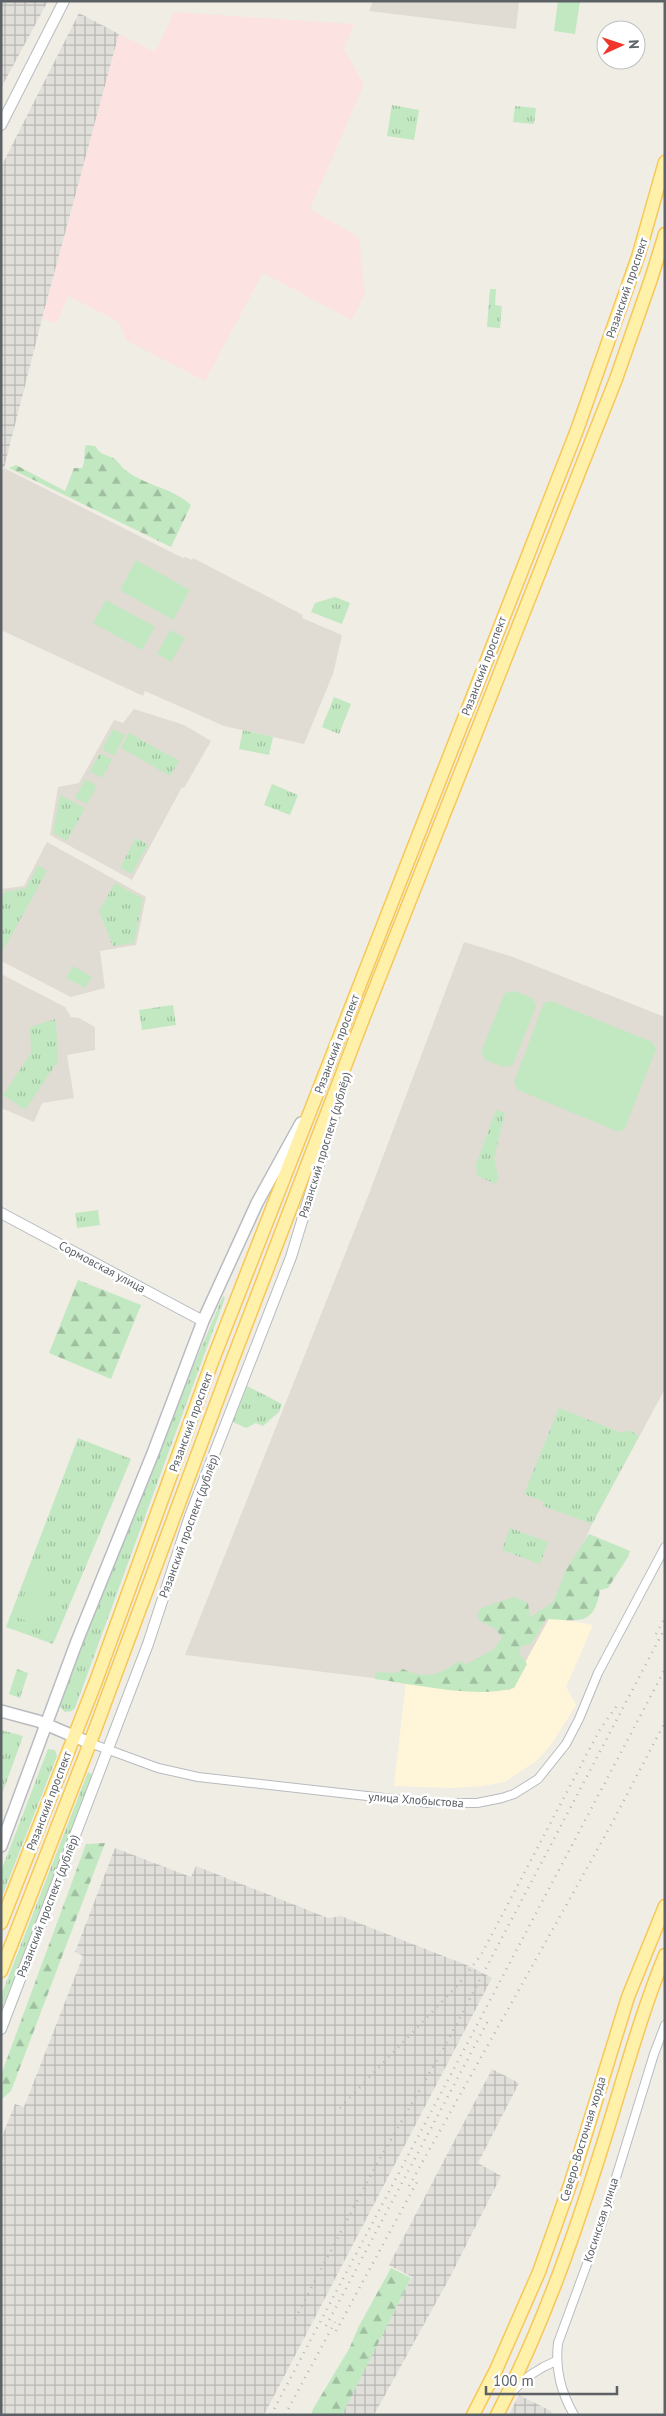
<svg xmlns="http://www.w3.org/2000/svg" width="666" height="2416" font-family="'PT Sans',sans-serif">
<defs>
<pattern id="industrial-grid" width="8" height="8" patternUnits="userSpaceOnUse" patternTransform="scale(1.25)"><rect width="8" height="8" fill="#e0dfd9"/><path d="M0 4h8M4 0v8" fill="none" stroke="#b9b8b4"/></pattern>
<pattern id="grass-tufts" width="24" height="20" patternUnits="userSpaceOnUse" patternTransform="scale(1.25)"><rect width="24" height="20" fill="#c1e8c0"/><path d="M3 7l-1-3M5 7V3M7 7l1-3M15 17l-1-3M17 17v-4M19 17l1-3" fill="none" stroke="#a0bfa0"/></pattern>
<pattern id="forest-firs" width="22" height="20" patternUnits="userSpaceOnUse" patternTransform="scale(1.25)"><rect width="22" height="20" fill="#c1e8c0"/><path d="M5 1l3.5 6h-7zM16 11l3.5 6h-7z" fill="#a0bfa0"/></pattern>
</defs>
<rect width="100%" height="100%" fill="#f0ede5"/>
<!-- commercial -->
<path fill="#fff6da" d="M550 1617 593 1625 566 1687 576 1705 551 1745 535 1762 504 1782 482 1786 452 1788 394 1786 406 1682Z"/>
<!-- industrial -->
<g fill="url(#industrial-grid)">
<path d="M1 1H48L1 88Z"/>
<path d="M79 13 119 34 42 319 4 468 1 467V167Z"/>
<path d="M115 1848 191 1877 196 1866 328 1918 341 1916 469 1966 492 1978 264 2415H1V2167L4 2160 1 2159V2139L15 2104 24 2107 83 1956 75 1952Z"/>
<path d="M492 2069 519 2083 478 2163 501 2176 450 2277 374 2415H340L412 2277 389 2265Z"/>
<path d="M519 2395 551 2411 554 2415H509Z"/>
</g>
<!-- education -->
<g fill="#e0dcd3">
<path d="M373 1H519L516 29 369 11Z"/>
<path d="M4 468 183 558 185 557 192 560 193 558 303 615 302 618 342 635 333 674 304 744 224 726 145 691 143 696 1 630V473Z"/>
<path d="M134 709 184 725 211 741 184 788 182 787 132 880 50 835 58 787 79 783 114 720 123 723Z"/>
<path d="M47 842 146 897 136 945 100 951 105 988 71 997 1 961V889L24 886Z"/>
<path d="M464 942 513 957 665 1017V1389L594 1520 550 1617 510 1690 406 1682 185 1655 367 1199Z"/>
<path d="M1 974 65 1007 71 1017 79 1018 95 1027V1050L67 1055 74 1098 42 1103 34 1122 1 1108Z"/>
</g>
<!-- medical -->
<path fill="#fce3e1" d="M174 12 354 24 344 49 364 85 310 209 359 237 365 294 352 320 263 273 205 381 127 341 119 322 68 296 57 323 42 319 119 34 153 51 158 47Z"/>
<!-- grass -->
<g fill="url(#grass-tufts)">
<path d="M392 105 419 110 414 140 387 136Z"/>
<path d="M515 106 536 108 534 124 513 122Z"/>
<path d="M490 289H496L495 305 502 306 500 328 487 327Z"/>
<path d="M335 597 350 603 342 624 311 612 315 603Z"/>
<path d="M334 697 351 704 339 734 322 727Z"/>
<path d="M243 730 273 737 269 755 239 749Z"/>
<path d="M129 733 179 761 170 776 121 748Z"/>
<path d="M100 753 112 760 102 778 90 771Z"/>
<path d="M272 784 298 795 290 815 264 805Z"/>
<path d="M60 795 85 808 67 841 53 833Z"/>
<path d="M136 838 148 845 131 874 120 867Z"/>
<path d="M38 865 47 871 1 954V902L4 892 26 888Z"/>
<path d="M115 883 143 899 134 943 113 946 99 911Z"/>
<path d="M173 1005 176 1025 142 1030 139 1010Z"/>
<path d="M56 1019 58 1061 25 1110 3 1095 31 1053 30 1027Z"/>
<path d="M496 1110 505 1113 494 1158 498 1177 496 1184 477 1176 476 1165Z"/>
<path d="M98 1210 100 1225 77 1228 75 1213Z"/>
<path d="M223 1296 225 1298 75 1708 72 1711 65 1712 60 1707V1702L188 1379Z"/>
<path d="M247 1386 282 1404 279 1412 263 1426 256 1423 246 1428 233 1422Z"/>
<path d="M559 1408 622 1433 629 1430 639 1436 592 1524 543 1506 544 1502 524 1494Z"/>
<path d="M78 1438 131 1459 53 1644 6 1627Z"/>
<path d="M510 1528 548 1542 540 1564 502 1550Z"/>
<path d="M17 1669 28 1673 20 1698 9 1694Z"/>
<path d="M1 1730 23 1736 1 1797Z"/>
<path d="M48 1749 55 1750 57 1756 1 1899V1871Z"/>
<path d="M88 1772 93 1775 1 2012V1996Z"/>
</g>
<!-- forest -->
<g fill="url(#forest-firs)">
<path d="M86 445 95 446C102 456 103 453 113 458 118 460 120 466 124 469 144 486 172 487 191 505L171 547 9 468 16 465 65 491 74 468H82C86 460 83 453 86 445Z"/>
<path d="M78 1280 141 1305 111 1379 49 1353Z"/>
<path d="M589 1534 630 1551 628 1557 608 1588 600 1590C594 1628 577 1620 546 1619L531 1644 521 1646 519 1653 527 1664 514 1688C477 1699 413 1684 375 1679L376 1672 395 1673 403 1669C427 1680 439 1675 459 1661L467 1664 493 1650 502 1638 496 1629 480 1621 477 1615 481 1608 514 1597 528 1603 530 1617 553 1602 567 1568Z"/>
<path d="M105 1843 11 2091 1 2100V2075L86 1844Z"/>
<path d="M391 2268 411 2278 342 2415H311L313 2409 349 2349 359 2326Z"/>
</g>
<!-- pitch -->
<g fill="#c1e8c0">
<path d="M558 1H580L575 34 554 31Z"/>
<path d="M136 560 190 590 173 620 120 590Z"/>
<path d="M106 600 155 627 142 650 93 623Z"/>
<path d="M170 630 185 638 171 662 157 654Z"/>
<path d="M113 729 125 735 114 756 102 749Z"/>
<path d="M85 779 97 786 87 804 75 798Z"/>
<path d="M73 966 92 977 85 988 66 978Z"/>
<path d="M514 991 532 998 536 1006 513 1065 504 1067 485 1060 481 1052 505 993Z"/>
<path d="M551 1001 652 1042 656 1049 625 1128 619 1132 518 1090 514 1082 544 1003Z"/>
<path d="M32 1574 54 1582 37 1625 16 1617Z"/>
</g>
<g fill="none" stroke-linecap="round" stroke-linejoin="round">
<defs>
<g id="minor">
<path d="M90 1743 158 1768 198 1777 429 1803H477L502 1798 514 1794 538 1779 566 1744 579 1719 598 1673 665 1547"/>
<path d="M513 2391C525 2377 539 2368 556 2361"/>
<path d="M574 2415C561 2392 555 2370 558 2343L602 2223 654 2054 665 2025"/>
</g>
<g id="tertiary">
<path d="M1 125 64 1"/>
<path d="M1 1213 203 1321"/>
<path d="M1 2029 148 1644 190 1516 291 1257 345 1080"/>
</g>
<g id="secondary">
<path d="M1 1711 38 1721 90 1743"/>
<path d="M1 1846 77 1641 153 1453 203 1321 257 1203 301 1123"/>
</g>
<g id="primary">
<path d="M1 1923 96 1681 212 1362 577 430 638 257 665 162"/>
<path d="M1 1971 90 1743 229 1369 363 1019 616 379 651 279 665 234"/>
<path d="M473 2415 496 2370 539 2272 571 2182 628 1997 665 1906"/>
<path d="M497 2415C545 2322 577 2228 608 2128 626 2070 642 2011 665 1955"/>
</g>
</defs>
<!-- minor casing -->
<use href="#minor" stroke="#b7bbbf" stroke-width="10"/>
<!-- tertiary casing -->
<use href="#tertiary" stroke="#b7bbbf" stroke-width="12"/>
<!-- secondary casing -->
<use href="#secondary" stroke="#b8bcc1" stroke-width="14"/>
<!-- primary casing -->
<use href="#primary" stroke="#f7c757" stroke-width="15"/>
<!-- minor -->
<use href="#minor" stroke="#fff" stroke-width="8"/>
<!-- tertiary -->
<use href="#tertiary" stroke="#fff" stroke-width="10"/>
<!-- secondary -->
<use href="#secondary" stroke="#fff" stroke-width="11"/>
<!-- primary -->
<use href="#primary" stroke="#fff0aa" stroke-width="12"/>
<!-- rail -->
<g stroke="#b4b5b6" stroke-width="2.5" stroke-dasharray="1 6" stroke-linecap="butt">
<path d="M656 1634 665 1618"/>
<path d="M340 2108 458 1985 481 1955 599 1731 618 1704"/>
<path d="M409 2186 610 1827 665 1722"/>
<path d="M295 2319 374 2169 445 2046 665 1628"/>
<path d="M326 2326 489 2019"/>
<path d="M336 2331 417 2182"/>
<path d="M271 2415 665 1669"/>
<path d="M285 2415 335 2322"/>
</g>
</g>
<g text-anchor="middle" stroke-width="5" stroke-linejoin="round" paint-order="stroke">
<!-- street labels -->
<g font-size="12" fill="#5c6166" stroke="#fff">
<text transform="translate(627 288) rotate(-71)" y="4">Рязанский проспект</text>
<text transform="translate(484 666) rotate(-69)" y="4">Рязанский проспект</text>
<text transform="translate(337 1044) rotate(-69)" y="4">Рязанский проспект</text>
<text transform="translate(325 1145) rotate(-73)" y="4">Рязанский проспект (дублёр)</text>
<text transform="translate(102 1267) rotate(28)" y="4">Сормовская улица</text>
<text transform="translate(191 1422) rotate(-70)" y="4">Рязанский проспект</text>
<text transform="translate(189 1526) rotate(-70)" y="4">Рязанский проспект (дублёр)</text>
<text transform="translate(416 1800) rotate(4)" y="4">улица Хлобыстова</text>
<text transform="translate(49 1801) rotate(-69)" y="4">Рязанский проспект</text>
<text transform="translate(48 1906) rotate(-69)" y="4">Рязанский проспект (дублёр)</text>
<text transform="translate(583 2139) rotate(-73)" y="4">Северо-Восточная хорда</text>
<text transform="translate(601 2220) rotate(-72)" y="4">Косинская улица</text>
</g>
</g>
<!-- border -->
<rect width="666" height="2416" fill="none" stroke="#5c6166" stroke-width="5"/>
<!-- north arrow -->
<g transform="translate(621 45) rotate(87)"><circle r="24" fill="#ffffff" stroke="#bec0c2"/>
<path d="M0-4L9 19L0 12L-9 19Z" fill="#f0362b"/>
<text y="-8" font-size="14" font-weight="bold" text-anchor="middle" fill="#5c6166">N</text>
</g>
<!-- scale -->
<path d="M486 2386v8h131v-8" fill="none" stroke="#5c6166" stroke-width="2.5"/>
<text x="493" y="2386" font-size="15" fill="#5c6166" stroke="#ffffff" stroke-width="4" paint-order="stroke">100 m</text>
</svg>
